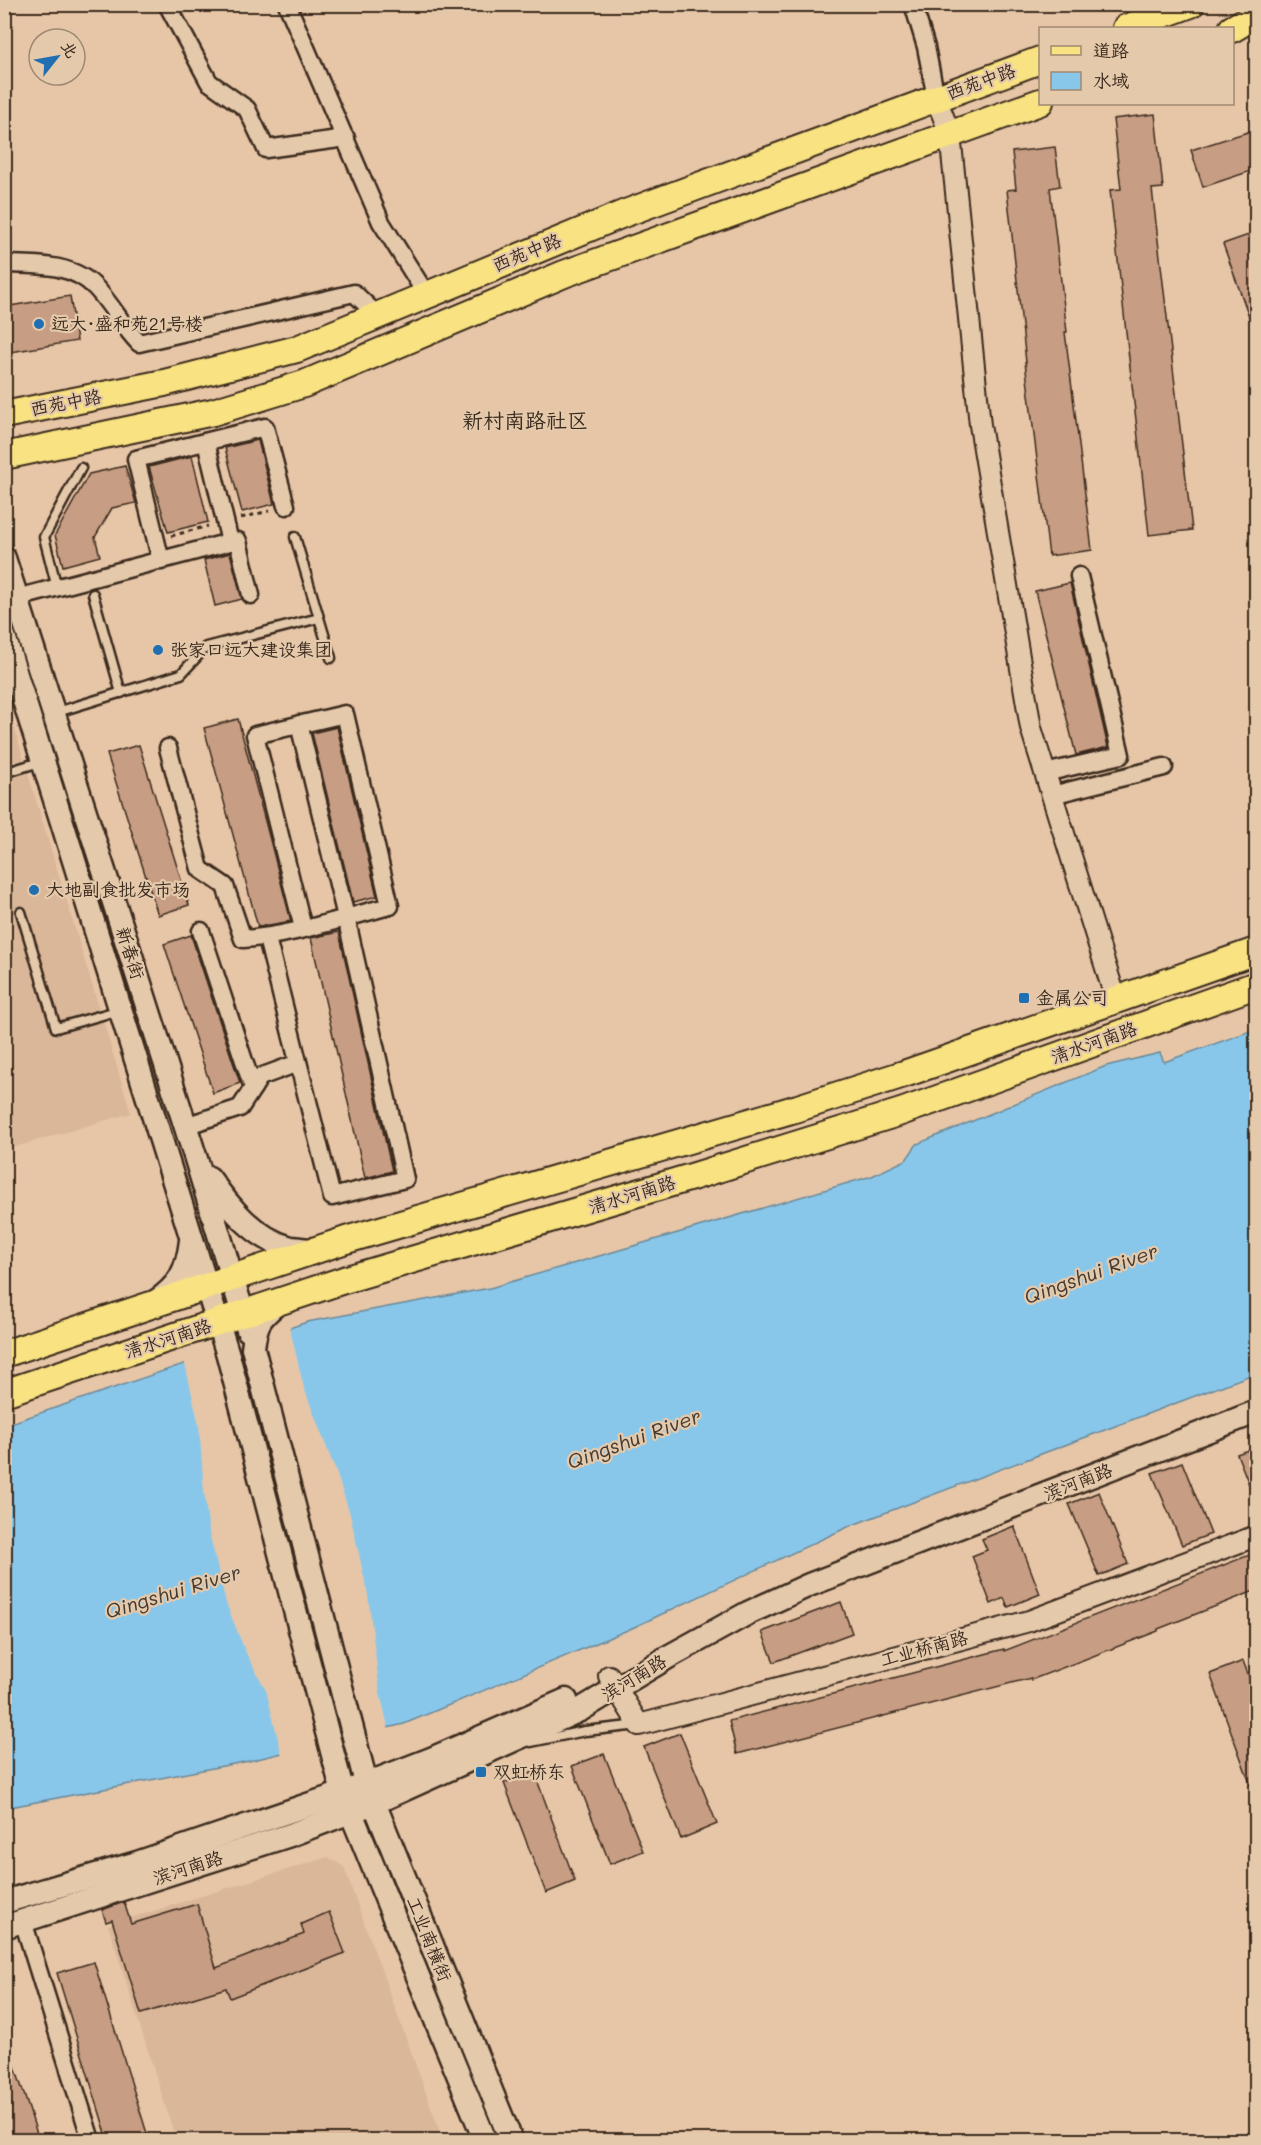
<svg xmlns="http://www.w3.org/2000/svg" width="1261" height="2145" font-family="Mali,'LXGW WenKai TC',sans-serif">
<rect width="100%" height="100%" fill="#e7c6a7"/>
<filter id="ink" filterUnits="userSpaceOnUse"><feTurbulence type="fractalNoise" baseFrequency=".0167" numOctaves="2"/><feDisplacementMap in="SourceGraphic" scale="12" xChannelSelector="R" yChannelSelector="G"/><feConvolveMatrix kernelMatrix="1 2 1 2 8 2 1 2 1" color-interpolation-filters="sRGB"/></filter>
<g filter="url(#ink)">
<!-- built -->
<g fill="#dab799">
<path d="M4 694 131 1113 5 1150H4Z"/>
<path d="M328 1857 344 1867 443 2140H176L108 1925Z"/>
</g>
<!-- water -->
<path fill="#89c7ea" stroke="#6a8898" stroke-width="1.5" d="M1256 1029V1373L850 1526 630 1629 404 1724 249 1761 5 1808V1425L307 1322 490 1288 872 1176 906 1160 917 1144 1106 1066 1160 1053 1164 1062Z"/>
<!-- pier -->
<path fill="#e7c6a7" d="M289 1325 304 1388 336 1472 350 1514 368 1595 380 1693 389 1731 282 1756 266 1690 246 1653 226 1603 209 1532 204 1492 199 1425 184 1360Z"/>
<!-- building -->
<g fill="#c79d83" stroke="#3b2a1e" stroke-width="1.5">
<path d="M1155 114 1163 188 1152 189 1192 530 1149 535 1110 190 1121 189 1113 119Z"/>
<path d="M1257 129V169L1203 187 1191 150Z"/>
<path d="M1055 147 1060 186 1050 188 1067 332H1065L1092 550 1049 556 1025 362H1026L1007 190 1016 189 1012 152Z"/>
<path d="M1257 232V333H1255L1223 244Z"/>
<path d="M70 296 77 341 4 353V307Z"/>
<path d="M258 440 274 504 242 512 225 448Z"/>
<path d="M192 456 208 522 168 532 149 467Z"/>
<path d="M125 466 136 503 112 508 95 537 100 556 63 566 55 535 89 474Z"/>
<path d="M230 553 242 599 215 606 204 560Z"/>
<path d="M1070 583 1108 747 1076 755 1035 591Z"/>
<path d="M238 719 269 836 291 921 258 927 204 728Z"/>
<path d="M337 727 377 896 353 902 312 733Z"/>
<path d="M139 745 189 905 158 915 107 754Z"/>
<path d="M339 932 392 1171 365 1178 311 938Z"/>
<path d="M191 935 240 1083 213 1093 164 944Z"/>
<path d="M1257 1447V1502H1256L1237 1454Z"/>
<path d="M1182 1462 1211 1534 1182 1545 1152 1473Z"/>
<path d="M1099 1492 1128 1564 1099 1576 1069 1504Z"/>
<path d="M1014 1526 1040 1594 1008 1607 1004 1598 991 1604 972 1556 987 1550 982 1539Z"/>
<path d="M1257 1552V1590L1158 1629V1631L1031 1680V1678L737 1754 729 1721 1004 1649V1651Z"/>
<path d="M841 1602 852 1633 774 1662 762 1632Z"/>
<path d="M1243 1661 1257 1697V1797H1255L1210 1674Z"/>
<path d="M680 1733 717 1824 681 1839 644 1747Z"/>
<path d="M604 1754 643 1851 610 1864 572 1766Z"/>
<path d="M534 1772 575 1881 546 1893 504 1783Z"/>
<path d="M124 1902 131 1924 197 1904 216 1968 304 1934 301 1924 329 1912 345 1953 230 1998 226 1988 141 2014 112 1920 106 1922 102 1910Z"/>
<path d="M94 1962 149 2140H108L57 1973Z"/>
<path d="M7 2043 30 2112 39 2140H4V2044Z"/>
</g>
<g fill="none" stroke-linecap="round" stroke-linejoin="round">
<defs>
<g id="service">
<path d="M295 537 331 658"/>
<path d="M57 588 44 537 81 468"/>
<path d="M93 594 121 693"/>
<path d="M54 713 181 674 206 647 319 618"/>
<path d="M4 773 43 761"/>
<path d="M21 912 56 1028 120 1010"/>
<path d="M531 1742 585 1731 639 1725"/>
</g>
<g id="minor">
<path d="M167 4 209 82 247 109 266 149 346 138"/>
<path d="M287 4 381 222 426 294"/>
<path d="M913 4 926 47 936 98"/>
<path d="M4 264C36 265 73 263 96 288 112 305 123 327 139 343L354 293 377 315"/>
<path d="M230 542 238 541 251 595"/>
<path d="M161 561 136 459 265 427 286 506"/>
<path d="M17 598 230 542 206 442"/>
<path d="M168 748 200 869 225 886 243 939C292 936 342 918 390 906L345 714 255 735 303 928"/>
<path d="M1045 773 1121 755 1079 576"/>
<path d="M1052 795 1164 767"/>
<path d="M201 931 253 1088"/>
<path d="M267 938 332 1197 405 1179 346 917 299 724"/>
<path d="M185 1126 240 1108 260 1077 298 1063"/>
<path d="M23 1921 91 2140"/>
</g>
<g id="tertiary">
<path d="M936 98 950 134 980 425 1031 728 1116 1000"/>
<path d="M609 1676 639 1725 1029 1621 1256 1536"/>
</g>
<g id="secondary">
<path d="M4 558 196 1159 248 1330"/>
<path d="M4 636 228 1355 343 1793 485 2140"/>
<path d="M209 1178C229 1207 255 1239 291 1248 299 1249 307 1250 315 1250"/>
<path d="M279 1302C259 1318 256 1323 253 1348L366 1783 511 2140"/>
<path d="M154 1303C180 1285 187 1272 191 1241"/>
<path d="M4 1902 137 1863 343 1793 431 1759 566 1700"/>
<path d="M4 1927 290 1835 374 1803 580 1710 668 1657 748 1613 809 1585 1256 1412"/>
</g>
<g id="primary">
<path d="M1126 28 1191 4"/>
<path d="M1232 29 1256 15"/>
<path d="M4 415 164 383 297 349 623 214 1040 60"/>
<path d="M4 456 213 412 304 384 564 274 1040 102"/>
<path d="M4 1354 346 1240 798 1108 904 1074 1256 951"/>
<path d="M4 1393 344 1280 695 1176 901 1112 1256 985"/>
</g>
</defs>
<!-- service casing -->
<use href="#service" stroke="#3b2a1e" stroke-width="13"/>
<!-- minor casing -->
<use href="#minor" stroke="#3b2a1e" stroke-width="21"/>
<!-- tertiary casing -->
<use href="#tertiary" stroke="#3b2a1e" stroke-width="24"/>
<!-- secondary casing -->
<use href="#secondary" stroke="#3b2a1e" stroke-width="27"/>
<!-- primary casing -->
<use href="#primary" stroke="#3b2a1e" stroke-width="30"/>
<!-- path -->
<g stroke="#3b2a1e" stroke-width="3" stroke-dasharray="4.5 4.5" stroke-linecap="butt">
<path d="M241 518 269 511"/>
<path d="M171 536 208 526"/>
</g>
<!-- service -->
<use href="#service" stroke="#e4c9ab" stroke-width="8"/>
<!-- minor -->
<use href="#minor" stroke="#e4c9ab" stroke-width="16"/>
<!-- tertiary -->
<use href="#tertiary" stroke="#e4c9ab" stroke-width="20"/>
<!-- secondary -->
<use href="#secondary" stroke="#e4c9ab" stroke-width="22"/>
<!-- primary -->
<use href="#primary" stroke="#f8e281" stroke-width="26"/>
</g>
</g>
<!-- markers -->
<g fill="#1f6fb2" stroke="#e4c9ab" stroke-width="2">
<circle cx="39" cy="324" r="6"/>
<circle cx="158" cy="650" r="6"/>
<circle cx="34" cy="890" r="6"/>
<rect x="1018" y="992" width="12" height="12" rx="3"/>
<rect x="475" y="1766" width="12" height="12" rx="3"/>
</g>
<g text-anchor="middle" stroke-width="4.5" stroke-linejoin="round" paint-order="stroke">
<!-- street labels -->
<g font-size="18" fill="#3b2a1e" stroke="#e4c9ab">
<text transform="translate(981 82) rotate(-20)" y="6">西苑中路</text>
<text transform="translate(527 253) rotate(-22)" y="6">西苑中路</text>
<text transform="translate(66 403) rotate(-11)" y="6">西苑中路</text>
<text transform="translate(130 953) rotate(72)" y="6">新春街</text>
<text transform="translate(1094 1043) rotate(-20)" y="6">清水河南路</text>
<text transform="translate(632 1195) rotate(-17)" y="6">清水河南路</text>
<text transform="translate(168 1339) rotate(-18)" y="6">清水河南路</text>
<text transform="translate(1078 1482) rotate(-21)" y="6">滨河南路</text>
<text transform="translate(924 1649) rotate(-15)" y="6">工业桥南路</text>
<text transform="translate(634 1678) rotate(-31)" y="6">滨河南路</text>
<text transform="translate(188 1868) rotate(-18)" y="6">滨河南路</text>
<text transform="translate(429 1939) rotate(68)" y="6">工业南横街</text>
</g>
<!-- poi labels -->
<g font-size="18" fill="#3b2a1e" stroke="#e4c9ab" text-anchor="start">
<text x="51" y="330">远大·盛和苑21号楼</text>
<text x="170" y="656">张家口远大建设集团</text>
<text x="46" y="896">大地副食批发市场</text>
<text x="1036" y="1004">金属公司</text>
<text x="493" y="1778">双虹桥东</text>
</g>
<!-- water labels -->
<g font-size="20" font-style="italic" fill="#433a32" stroke="#e4c9ab">
<text transform="translate(1091 1274) rotate(-20)" y="7">Qingshui River</text>
<text transform="translate(634 1439) rotate(-20)" y="7">Qingshui River</text>
<text transform="translate(173 1592) rotate(-17)" y="7">Qingshui River</text>
</g>
<!-- quarter labels -->
<g font-size="21" fill="#3b2a1e" stroke="#e4c9ab">
<text x="525" y="428">新村南路社区</text>
</g>
</g>
<!-- margin -->
<rect width="1261" height="2145" fill="none" stroke="#e4c9ab" stroke-width="24"/>
<rect x="12" y="12" width="1237" height="2121" fill="none" stroke="#3b2a1e" stroke-width="2" filter="url(#ink)"/>
<!-- legend -->
<rect x="1039" y="27" width="195" height="78" fill="#e4c9ab" stroke="#a08973" stroke-width="1.5"/>
<rect x="1051" y="46" width="30" height="9" fill="#f8e281" stroke="#a08973" stroke-width="1.5"/>
<text x="1093" y="57" font-size="18" fill="#3b2a1e">道路</text>
<rect x="1051" y="72" width="30" height="18" fill="#89c7ea" stroke="#a08973" stroke-width="1.5"/>
<text x="1093" y="87" font-size="18" fill="#3b2a1e">水域</text>
<!-- north arrow -->
<g transform="translate(57 57) rotate(59)"><circle r="28" fill="#e4c9ab" stroke="#a08973" stroke-width="1.5"/>
<path d="M0-4.5L10 22L0 15L-10 22Z" fill="#1f6fb2"/>
<text y="-9" font-size="16" font-weight="bold" text-anchor="middle" fill="#3b2a1e">北</text>
</g>
</svg>
